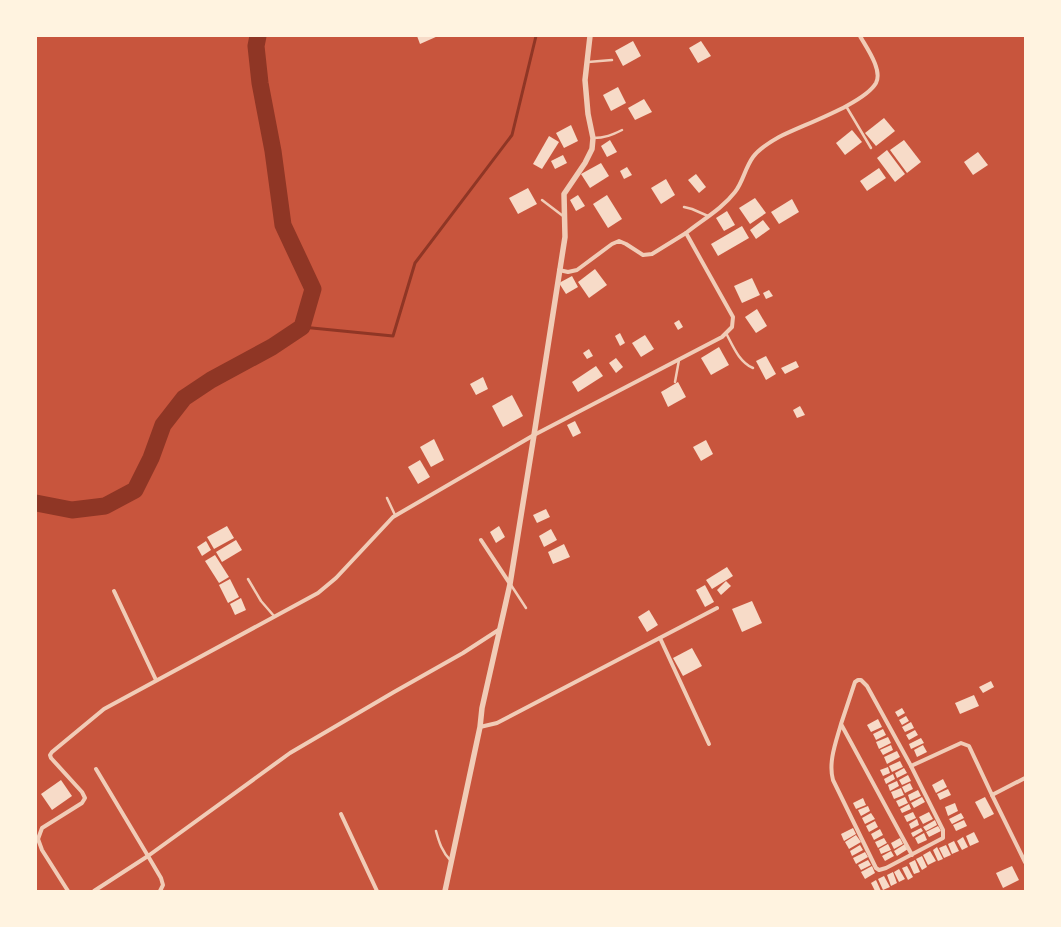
<svg xmlns="http://www.w3.org/2000/svg" width="1061" height="927" font-family="'Space Grotesk',sans-serif">
<rect width="100%" height="100%" fill="#c8553d"/>
<g fill="none" stroke-linecap="round" stroke-linejoin="round">
<!-- stream -->
<path stroke="#8f3625" stroke-width="3" d="M302 327 393 336 415 263 512 135 536 36"/>
<!-- river -->
<path stroke="#8f3625" stroke-width="17" d="M36 503 72 510 105 506 135 490 151 458 163 425 184 398 211 380 272 347 302 327 313 289 283 225 273 151 260 83 256 46 258 36"/>
</g>
<!-- building -->
<g fill="#f7dbc8">
<path d="M417 36H438L420 44Z"/>
<path d="M633 41 641 56 623 66 615 51Z"/>
<path d="M701 41 711 56 698 63 689 48Z"/>
<path d="M618 87 626 103 611 111 603 95Z"/>
<path d="M644 99 652 112 635 120 628 108Z"/>
<path d="M884 118 895 131 876 146 865 133Z"/>
<path d="M571 125 578 141 564 148 556 133Z"/>
<path d="M852 130 862 142 845 155 836 143Z"/>
<path d="M549 136 559 142 542 169 533 164Z"/>
<path d="M610 140 617 152 607 157 601 146Z"/>
<path d="M904 140 921 162 907 173 890 150Z"/>
<path d="M887 150 905 174 895 182 877 158Z"/>
<path d="M978 152 988 165 973 175 964 162Z"/>
<path d="M563 155 567 163 555 169 551 161Z"/>
<path d="M601 163 609 176 590 188 581 174Z"/>
<path d="M627 167 632 175 624 179 620 171Z"/>
<path d="M879 168 886 178 867 191 860 181Z"/>
<path d="M696 174 706 187 699 193 688 180Z"/>
<path d="M666 179 675 195 661 204 651 188Z"/>
<path d="M528 188 537 204 518 214 509 198Z"/>
<path d="M578 195 585 206 576 211 570 200Z"/>
<path d="M607 195 622 219 608 228 593 204Z"/>
<path d="M755 198 766 213 750 224 739 208Z"/>
<path d="M792 199 799 212 779 224 771 212Z"/>
<path d="M727 211 735 225 724 231 716 218Z"/>
<path d="M763 220 770 229 756 239 750 230Z"/>
<path d="M742 226 749 238 718 256 711 244Z"/>
<path d="M595 269 607 285 589 298 578 282Z"/>
<path d="M572 276 578 287 566 294 559 283Z"/>
<path d="M752 278 760 295 742 303 734 286Z"/>
<path d="M769 290 773 296 766 299 763 293Z"/>
<path d="M757 309 767 326 756 333 745 317Z"/>
<path d="M679 320 683 327 678 330 674 323Z"/>
<path d="M620 333 625 343 620 346 615 336Z"/>
<path d="M645 335 654 349 641 357 632 343Z"/>
<path d="M719 347 729 365 711 375 701 358Z"/>
<path d="M589 349 593 356 587 359 583 353Z"/>
<path d="M766 356 776 374 766 380 756 361Z"/>
<path d="M616 358 623 367 616 373 609 363Z"/>
<path d="M796 361 799 367 785 374 781 368Z"/>
<path d="M596 366 603 376 578 392 572 382Z"/>
<path d="M483 377 488 389 476 395 470 384Z"/>
<path d="M678 382 686 397 668 407 661 392Z"/>
<path d="M512 395 523 416 503 427 492 406Z"/>
<path d="M800 406 805 415 797 418 793 410Z"/>
<path d="M575 421 581 433 573 437 567 425Z"/>
<path d="M434 439 444 460 431 467 420 447Z"/>
<path d="M706 440 713 454 701 461 693 447Z"/>
<path d="M420 460 430 477 418 484 408 467Z"/>
<path d="M546 509 550 517 537 523 533 515Z"/>
<path d="M227 526 234 538 214 549 207 537Z"/>
<path d="M499 526 505 537 496 543 490 532Z"/>
<path d="M551 529 557 540 544 547 539 536Z"/>
<path d="M236 540 242 550 222 562 216 552Z"/>
<path d="M206 541 211 550 202 556 197 547Z"/>
<path d="M564 544 570 557 553 564 548 552Z"/>
<path d="M215 555 229 577 219 583 205 561Z"/>
<path d="M727 567 733 576 712 589 706 580Z"/>
<path d="M230 579 239 597 228 603 219 585Z"/>
<path d="M726 581 731 586 721 595 717 590Z"/>
<path d="M705 585 714 602 705 607 696 590Z"/>
<path d="M241 598 246 610 235 615 230 604Z"/>
<path d="M752 601 762 623 742 632 732 609Z"/>
<path d="M649 610 658 625 647 632 638 617Z"/>
<path d="M692 648 702 666 683 676 673 658Z"/>
<path d="M991 681 994 687 983 693 979 687Z"/>
<path d="M974 695 979 706 960 714 955 703Z"/>
<path d="M902 708 905 713 898 717 895 712Z"/>
<path d="M906 716 909 721 902 725 899 720Z"/>
<path d="M878 719 882 727 871 732 867 725Z"/>
<path d="M911 722 914 728 905 732 902 727Z"/>
<path d="M883 729 886 735 876 740 873 734Z"/>
<path d="M915 730 918 735 909 740 906 735Z"/>
<path d="M888 737 891 743 879 749 876 742Z"/>
<path d="M921 738 924 743 911 749 909 744Z"/>
<path d="M891 745 893 750 883 755 880 750Z"/>
<path d="M923 745 927 752 917 757 914 750Z"/>
<path d="M897 751 900 757 887 764 884 757Z"/>
<path d="M900 761 903 767 892 772 889 766Z"/>
<path d="M888 767 890 773 883 776 880 770Z"/>
<path d="M904 768 907 773 897 778 895 773Z"/>
<path d="M893 774 895 779 886 784 884 779Z"/>
<path d="M908 775 911 781 902 785 899 780Z"/>
<path d="M943 779 947 787 936 793 932 785Z"/>
<path d="M61 780 72 796 52 810 41 794Z"/>
<path d="M897 781 899 786 890 791 888 785Z"/>
<path d="M910 783 913 789 905 793 902 787Z"/>
<path d="M901 788 904 795 894 799 891 792Z"/>
<path d="M948 789 951 795 940 800 937 794Z"/>
<path d="M918 790 921 796 910 801 908 795Z"/>
<path d="M905 797 908 803 899 807 896 801Z"/>
<path d="M922 797 925 802 914 808 911 803Z"/>
<path d="M985 797 994 814 984 819 975 802Z"/>
<path d="M863 798 866 805 856 809 853 803Z"/>
<path d="M955 803 958 811 948 816 945 807Z"/>
<path d="M909 804 911 809 902 813 900 809Z"/>
<path d="M868 806 870 811 861 816 858 810Z"/>
<path d="M913 812 916 818 907 822 904 816Z"/>
<path d="M929 812 933 819 923 824 919 817Z"/>
<path d="M871 813 875 819 865 824 862 818Z"/>
<path d="M961 813 964 818 952 824 949 819Z"/>
<path d="M917 819 919 825 911 829 909 824Z"/>
<path d="M935 820 937 825 926 831 923 827Z"/>
<path d="M964 820 967 826 956 831 953 825Z"/>
<path d="M875 821 878 827 869 832 866 826Z"/>
<path d="M938 826 941 831 929 837 926 832Z"/>
<path d="M853 828 856 834 844 841 841 834Z"/>
<path d="M921 828 923 831 913 837 911 833Z"/>
<path d="M880 829 883 835 874 840 871 834Z"/>
<path d="M974 832 979 842 970 846 966 836Z"/>
<path d="M924 833 927 840 918 844 915 838Z"/>
<path d="M856 835 861 842 849 849 845 842Z"/>
<path d="M963 837 968 847 962 850 957 841Z"/>
<path d="M884 838 887 843 878 848 875 842Z"/>
<path d="M900 838 903 844 894 849 891 843Z"/>
<path d="M954 841 959 851 952 854 948 844Z"/>
<path d="M888 844 891 850 881 854 879 849Z"/>
<path d="M905 844 908 849 897 856 894 851Z"/>
<path d="M860 845 863 850 852 856 850 851Z"/>
<path d="M946 845 951 855 944 858 939 848Z"/>
<path d="M937 847 943 859 938 861 933 850Z"/>
<path d="M891 851 894 856 885 861 882 856Z"/>
<path d="M930 851 936 861 928 865 923 855Z"/>
<path d="M865 852 868 857 856 864 853 858Z"/>
<path d="M922 856 927 867 922 870 916 859Z"/>
<path d="M868 860 871 865 861 870 858 865Z"/>
<path d="M915 860 920 872 914 874 909 863Z"/>
<path d="M872 866 875 873 865 879 861 872Z"/>
<path d="M907 866 913 877 908 880 902 868Z"/>
<path d="M1012 866 1019 880 1003 888 996 873Z"/>
<path d="M899 869 905 879 899 882 894 872Z"/>
<path d="M893 872 897 883 891 886 887 875Z"/>
<path d="M884 876 890 887 883 890 878 879Z"/>
<path d="M876 880 881 891H875L871 883Z"/>
</g>
<g fill="none" stroke-linecap="round" stroke-linejoin="round">
<!-- service -->
<g stroke="#f1ccb7" stroke-width="2.5">
<path d="M588 62 612 60"/>
<path d="M846 106 871 148"/>
<path d="M593 138C605 138 612 135 622 130"/>
<path d="M542 200 563 216"/>
<path d="M684 207 692 209 708 216"/>
<path d="M726 333C733 346 739 362 753 368"/>
<path d="M675 382 679 360"/>
<path d="M387 498 395 515"/>
<path d="M248 579 261 601 274 616"/>
<path d="M511 585 526 608"/>
<path d="M436 831C439 842 442 852 451 861"/>
</g>
<!-- minor -->
<g stroke="#f1ccb7" stroke-width="4">
<path d="M559 270 568 272 577 270 612 244 619 241 626 244 643 255 652 254 686 233"/>
<path d="M481 540 510 584"/>
<path d="M114 591 156 680"/>
<path d="M660 638 709 744"/>
<path d="M841 724C836 742 828 762 833 780L876 868 879 870 886 868 943 838V830L911 766 867 686 861 680H858L855 682 841 724 912 855"/>
<path d="M480 727 497 723 717 608"/>
<path d="M911 766 961 743 969 746 992 795 1025 778"/>
<path d="M96 769 148 856 290 753 394 692 463 653 500 629"/>
<path d="M992 795 1025 862"/>
<path d="M341 814 377 891"/>
<path d="M68 891 42 850 38 839 42 828 82 803 85 798 82 792 51 758 50 755 52 752 104 709 318 593 336 578 393 517 534 435 722 337 732 327 733 317 686 233C702 220 722 209 735 192 743 182 745 168 753 157 759 149 770 142 779 137 802 125 864 104 876 83 883 70 866 47 860 36"/>
<path d="M94 891 148 856 161 878 163 885 160 891"/>
</g>
<!-- tertiary -->
<path stroke="#f1ccb7" stroke-width="5.5" d="M445 891 480 727 482 708 510 584 534 435 565 237 564 194 585 163 592 149 593 138 588 114 585 80 590 36"/>
</g>
<!-- border -->
<rect width="1061" height="927" fill="none" stroke="#fff3e0" stroke-width="74"/>
</svg>
